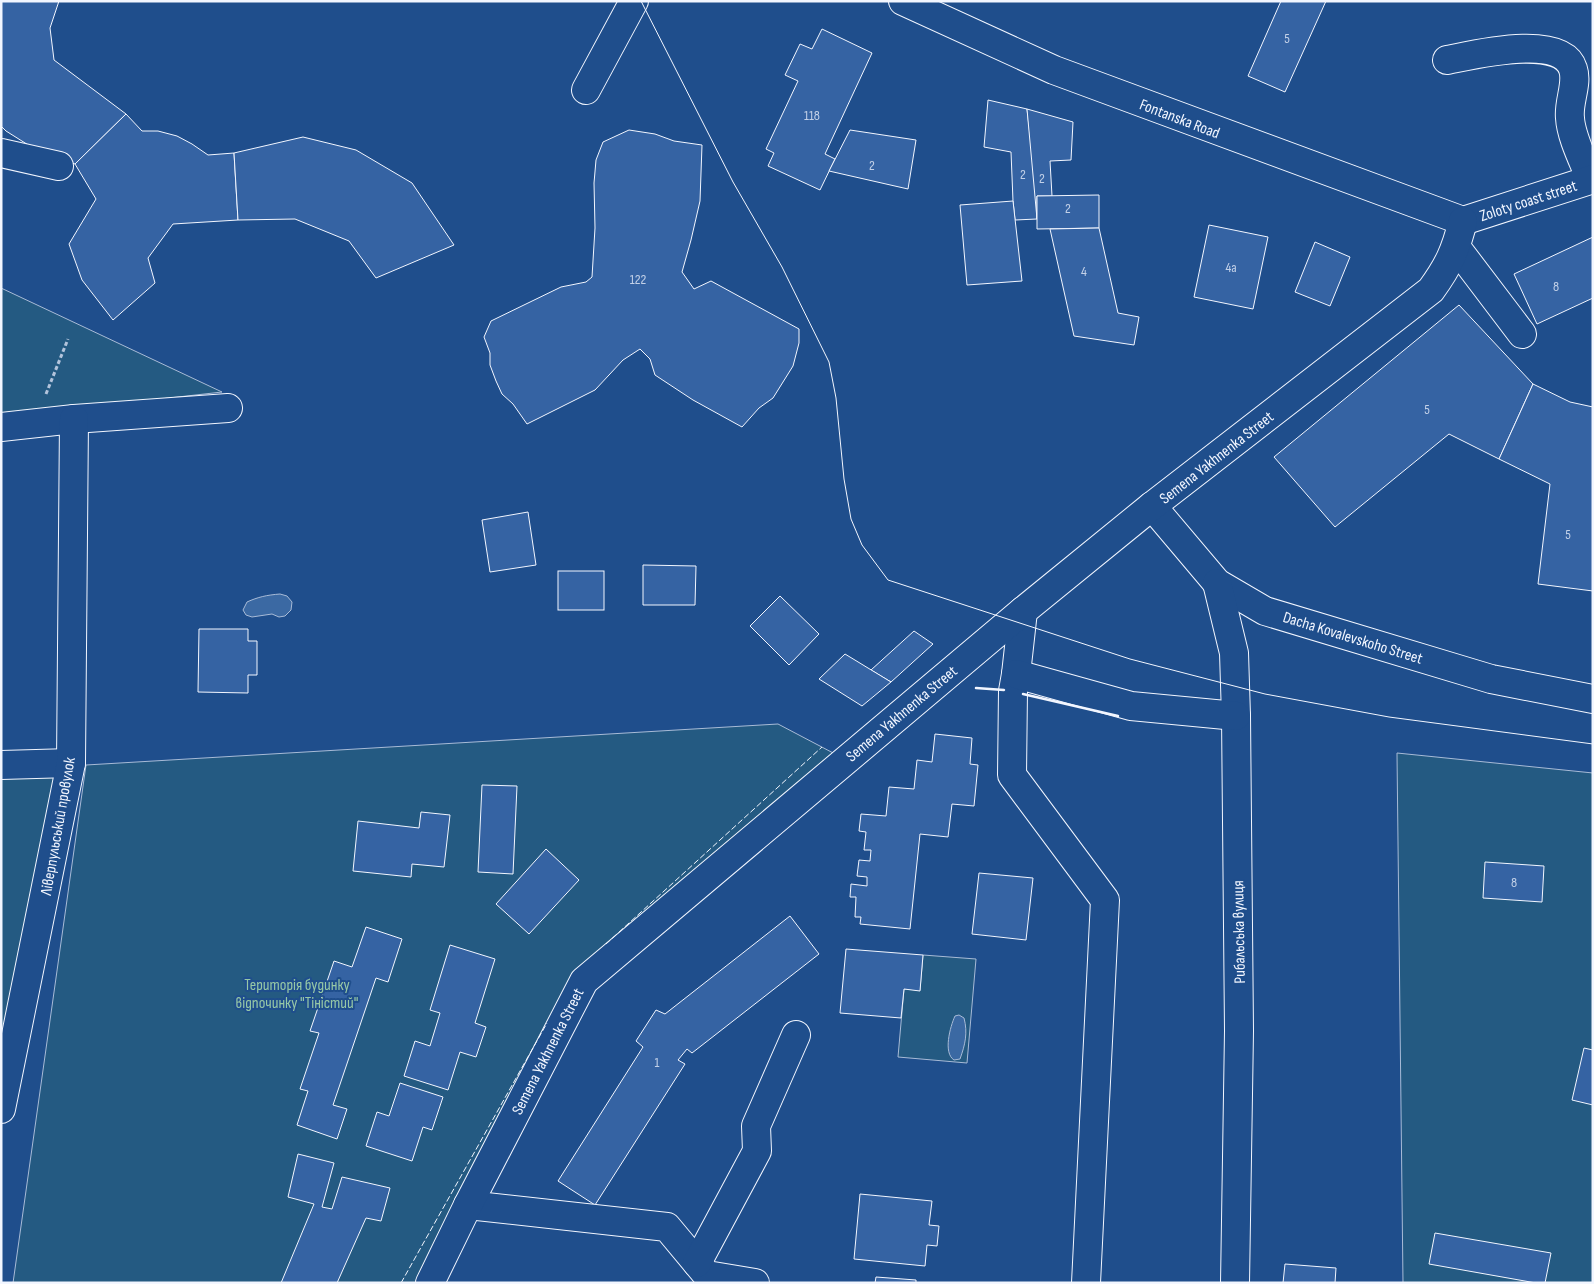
<svg xmlns="http://www.w3.org/2000/svg" width="1594" height="1284" font-family="'Sofia Sans Condensed',sans-serif">
<rect width="100%" height="100%" fill="#1f4e8c"/>
<!-- green -->
<g fill="#245a82" stroke="#a8bbd7">
<path d="M1 288 222 392 1 417Z"/>
<path d="M778 724 837 755 575 973 424 1283H13L86 765Z"/>
<path d="M1397 753 1593 773V1283H1403Z"/>
<path d="M58 774 1 1065V776Z"/>
<path d="M923 955 976 959 967 1063 898 1057 904 989 920 990Z"/>
</g>
<!-- water -->
<g fill="#3b69a3" stroke="#a8bbd7">
<path d="M280 594 287 596 292 602 291 610 285 616 279 617 272 614 252 617 246 615 243 610 247 602C258 597 267 595 280 594Z"/>
<path d="M959 1015 964 1018C968 1033 965 1045 960 1059L954 1060C943 1053 950 1027 955 1016Z"/>
</g>
<!-- building -->
<g fill="#3563a3" stroke="#f2f6ff">
<path d="M1 1H59L50 28 54 60 126 114 75 164 41 153 6 131 1 126Z"/>
<path d="M1281 1H1326L1285 92 1248 76Z"/>
<path d="M822 29 872 53 825 154 835 159 820 190 768 166 774 153 766 149 798 81 785 75 800 44 812 49Z"/>
<path d="M988 100 1027 109 1037 196V219L1015 220 1013 201 1011 152 984 147Z"/>
<path d="M1027 109 1073 122 1071 160 1050 161 1052 196H1037V219Z"/>
<path d="M126 114 142 131H158L177 136 192 144 208 155 234 153 238 220 173 224 148 258 155 283 113 320 82 280 69 244 96 199 75 164Z"/>
<path d="M629 130 655 134 674 141 702 145 700 201 691 240 682 272 694 289 711 281 799 329V343L793 366 773 398 759 408 742 427 693 400 655 375 650 359 640 349 623 360 595 390 527 424 513 404 502 394 496 381 490 365V353L484 337 491 321 561 287 586 282 592 277 595 228 594 183 596 160 603 142Z"/>
<path d="M850 130 916 140 908 189 829 171Z"/>
<path d="M303 137 356 150 412 183 454 245 376 278 349 241 295 219 238 220 234 153Z"/>
<path d="M1099 195V228L1037 229V196Z"/>
<path d="M1013 201 1022 281 967 285 960 205Z"/>
<path d="M1209 225 1268 237 1253 309 1194 297Z"/>
<path d="M1099 228 1118 313 1139 317 1134 345 1074 336 1050 229Z"/>
<path d="M1593 237V298L1537 324 1514 274Z"/>
<path d="M1315 242 1350 257 1330 306 1295 292Z"/>
<path d="M1459 305 1533 384 1499 459 1449 434 1335 527 1274 457Z"/>
<path d="M1533 384 1570 402 1593 407V591L1538 584 1550 484 1499 459Z"/>
<path d="M528 512 536 565 490 572 482 520Z"/>
<path d="M643 565 696 566 695 605H643Z"/>
<rect x="558" y="571" width="46" height="39"/>
<path d="M780 596 819 634 789 665 750 626Z"/>
<path d="M199 629H248V641H257V675H248V693L198 692Z"/>
<path d="M914 631 933 644 891 682 871 670Z"/>
<path d="M845 654 891 682 862 706 819 679Z"/>
<path d="M935 734 972 738 970 764 978 765 974 806 952 804 948 837 920 834 910 929 860 924 861 917H855L856 897H850L851 884 867 886V877L857 876 859 860 870 861 871 850H864L866 832 859 831 861 814 886 816 889 787 914 789 917 760 932 762Z"/>
<path d="M482 785 517 786 513 874 478 872Z"/>
<path d="M421 812 450 815 444 867 412 864 411 877 353 871 358 821 419 828Z"/>
<path d="M546 849 579 880 529 934 496 904Z"/>
<path d="M1485 862 1544 866 1542 902 1483 898Z"/>
<path d="M979 873 1033 878 1026 940 972 934Z"/>
<path d="M790 916 819 954 692 1053 687 1049 678 1060 685 1064 595 1205 558 1181 643 1047 636 1041 656 1010 665 1014Z"/>
<path d="M366 927 402 939 388 982 376 978 333 1105 347 1109 337 1139 297 1125 308 1091 300 1089 319 1033 310 1031 334 961 352 967Z"/>
<path d="M450 945 495 959 475 1023 486 1027 476 1057 460 1052 448 1090 404 1076 415 1041 430 1046 440 1013 430 1010Z"/>
<path d="M846 949 923 955 920 991 904 989 901 1018 840 1013Z"/>
<path d="M1584 1048 1593 1050V1105L1572 1100Z"/>
<path d="M400 1083 443 1097 432 1130 423 1127 412 1161 366 1146 377 1112 389 1116Z"/>
<path d="M298 1154 334 1163 322 1207 332 1209 342 1177 390 1188 381 1221 366 1218 337 1283H281L314 1204 288 1197Z"/>
<path d="M860 1194 932 1201 929 1225 939 1226 937 1246 927 1245 925 1266 854 1259Z"/>
<path d="M1435 1233 1551 1253 1545 1283H1536L1429 1264Z"/>
<path d="M1285 1264 1336 1268 1335 1283H1283Z"/>
<path d="M876 1277 916 1280V1283H875Z"/>
</g>
<g fill="none" stroke-linecap="round" stroke-linejoin="round">
<defs>
<g id="minor">
<path d="M903 1 1054 70 1463 221"/>
<path d="M1447 60C1473 55 1562 33 1573 69 1578 84 1568 102 1570 118 1571 137 1584 162 1591 180"/>
<path d="M586 90 634 1"/>
<path d="M1 153 59 166"/>
<path d="M1463 221 1593 179"/>
<path d="M1456 247 1522 334"/>
<path d="M1 427 74 419 228 408"/>
<path d="M1152 506 1217 583 1265 611 1491 679 1593 699"/>
<path d="M1217 583 1234 653 1236 716 1239 1031 1235 1283"/>
<path d="M1023 611 1016 674 1013 691 1012 775 1105 900 1086 1283"/>
<path d="M1016 674 1131 706 1236 716"/>
<path d="M1 765 71 763"/>
<path d="M1 1109 71 763 74 419"/>
<path d="M468 1205 667 1227 707 1275 755 1283"/>
<path d="M697 1263 757 1151 756 1126 796 1035"/>
<path d="M430 1283 468 1205 584 981 1023 611 1152 506 1431 290C1449 265 1455 252 1463 221"/>
</g>
</defs>
<!-- minor casing -->
<use href="#minor" stroke="#f2f6ff" stroke-width="30"/>
<!-- path -->
<path stroke="#b3c4dc" stroke-width="3" stroke-dasharray="4 2.5" stroke-linecap="butt" d="M46 394 68 339"/>
<!-- minor -->
<use href="#minor" stroke="#1f4e8c" stroke-width="28"/>
<!-- tram -->
<path stroke="#f2f6ff" stroke-width="1" d="M641 1 733 182 782 267 829 362 836 398 844 479 851 519 862 545 888 580 1130 659 1265 694 1389 717 1593 744"/>
<!-- fence -->
<g stroke="#f2f6ff" stroke-width="1" stroke-dasharray="6 2.5" stroke-linecap="butt">
<path d="M606 944 822 747"/>
<path d="M401 1283 547 1023"/>
</g>
<!-- wall -->
<g stroke="#f2f6ff" stroke-width="2.5">
<path d="M976 688 1004 690"/>
<path d="M1023 694 1118 716"/>
</g>
</g>
<g text-anchor="middle" stroke-width="4" stroke-linejoin="round" paint-order="stroke">
<!-- number labels -->
<g font-size="14" fill="#c3d1e8">
<text x="1287" y="43">5</text>
<text x="812" y="120">118</text>
<text x="872" y="170">2</text>
<text x="1023" y="179">2</text>
<text x="1042" y="183">2</text>
<text x="1068" y="213">2</text>
<text x="1231" y="272">4а</text>
<text x="1084" y="276">4</text>
<text x="638" y="284">122</text>
<text x="1556" y="291">8</text>
<text x="1427" y="414">5</text>
<text x="1568" y="539">5</text>
<text x="1514" y="887">8</text>
<text x="657" y="1067">1</text>
</g>
<!-- street labels -->
<g font-size="16" fill="#f2f6ff" stroke="#1f4e8c">
<text transform="translate(1180 118) rotate(21)" y="6">Fontanska Road</text>
<text transform="translate(1528 200) rotate(-18)" y="6">Zoloty coast street</text>
<text transform="translate(1216 457) rotate(-38)" y="6">Semena Yakhnenka Street</text>
<text transform="translate(1353 637) rotate(17)" y="6">Dacha Kovalevskoho Street</text>
<text transform="translate(901 713) rotate(-40)" y="6">Semena Yakhnenka Street</text>
<text transform="translate(57 826) rotate(-80)" y="6">Ліверпульський провулок</text>
<text transform="translate(1238 932) rotate(-91)" y="6">Рибальська вулиця</text>
<text transform="translate(547 1051) rotate(-63)" y="6">Semena Yakhnenka Street</text>
</g>
<!-- park labels -->
<g font-size="16" fill="#97c8a6" stroke="#1f4e8c">
<text x="297" y="990">Територія будинку<tspan x="297" dy="18">відпочинку "Тіністий"</tspan></text>
</g>
</g>
<!-- border -->
<rect width="1594" height="1284" fill="none" stroke="#f2f6ff" stroke-width="5"/>
</svg>
